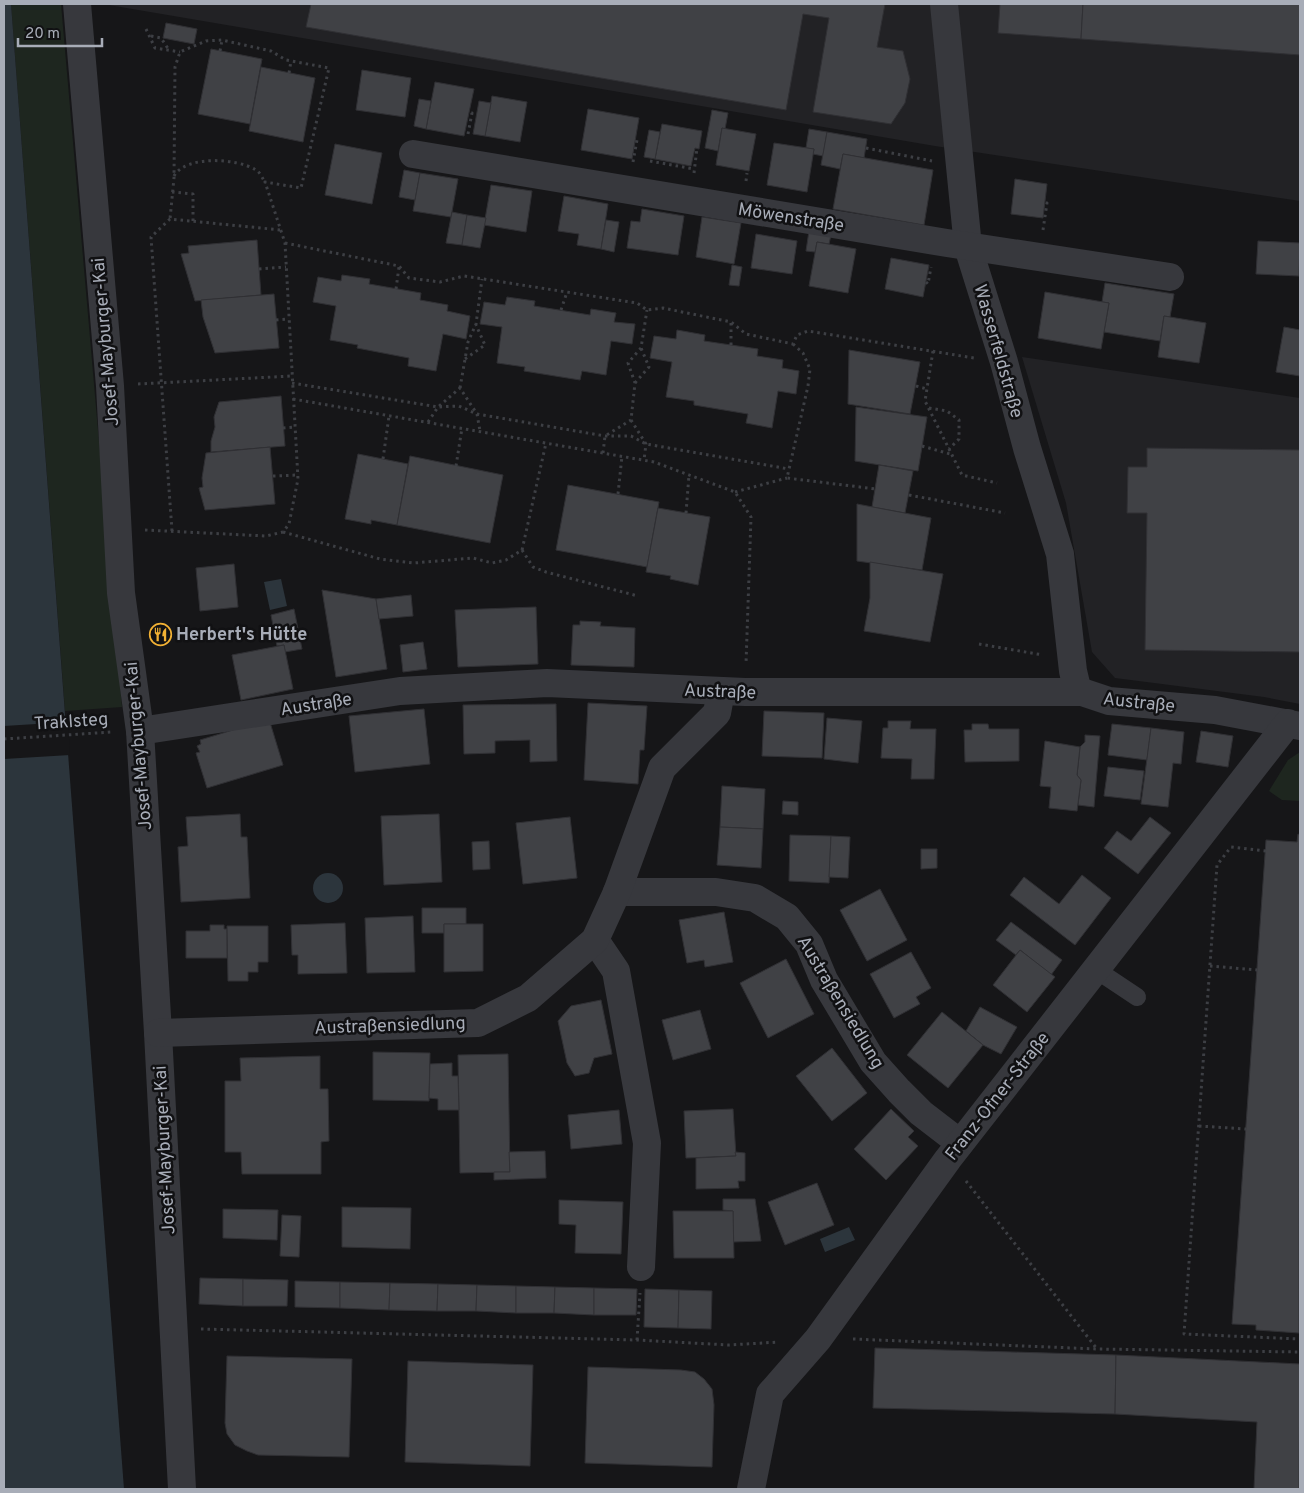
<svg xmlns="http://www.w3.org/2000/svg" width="1304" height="1493" font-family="Overpass,sans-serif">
<rect width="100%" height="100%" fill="#161618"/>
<!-- built -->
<g fill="#222225">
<path d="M103 4H1300V201L935 146Z"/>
<path d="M1022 357 1300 398V704L1264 697 1115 678 1092 652 1066 503Z"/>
</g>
<!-- green -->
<g fill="#1e261f">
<path d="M11 4H61L122 707 65 711Z"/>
<path d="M1300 752V801L1282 800 1269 791 1288 760Z"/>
</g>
<!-- water -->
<g fill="#2c353c">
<path d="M4 4H11L124 1489H4Z"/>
<path d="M281 579 287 606 270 610 264 582Z"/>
<circle cx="328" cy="888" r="15"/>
<path d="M849 1227 855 1240 825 1252 820 1239Z"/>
</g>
<!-- pier -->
<path fill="#161618" d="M68 722 70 755 4 759V726Z"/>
<!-- building -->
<g fill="#404145" stroke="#303034">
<path d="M311 4H885L877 47 903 51 910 79 905 103 891 124 813 112 829 18 803 14 786 110 306 27Z"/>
<path d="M1000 4H1083L1081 39 998 33Z"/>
<path d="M1083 4H1300V55L1081 39Z"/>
<path d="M166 23 197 29 194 44 163 38Z"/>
<path d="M211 49 262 59 250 124 198 114Z"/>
<path d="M261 67 315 78 303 142 249 131Z"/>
<path d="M362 70 411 78 405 117 356 110Z"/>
<path d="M435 82 474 89 464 136 426 129Z"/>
<path d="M492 96 527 102 520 142 485 136Z"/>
<path d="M419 99 431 101 426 129 414 126Z"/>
<path d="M479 101 491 103 485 136 473 134Z"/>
<path d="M588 109 639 118 632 159 581 150Z"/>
<path d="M712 110 728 113 725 129 722 128 718 151 705 148Z"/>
<path d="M662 124 702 131 699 149 695 148 691 166 655 159Z"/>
<path d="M722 128 756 134 749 171 716 165Z"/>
<path d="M809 129 827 132 823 156 813 154 814 149 806 148Z"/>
<path d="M649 130 660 132 655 159 644 157Z"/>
<path d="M827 132 867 139 864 158 843 154 840 169 821 165Z"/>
<path d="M774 143 814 149 807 192 767 185Z"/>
<path d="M335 144 382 153 372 204 325 195Z"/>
<path d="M843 154 933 170 924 225 833 209Z"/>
<path d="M404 170 420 173 415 200 399 197Z"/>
<path d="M420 173 458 179 451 217 413 211Z"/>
<path d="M1015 179 1047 184 1043 218 1011 214Z"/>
<path d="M491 185 532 191 526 232 484 225Z"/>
<path d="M564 196 608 204 601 249 577 245 579 234 558 231Z"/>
<path d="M642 209 684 216 678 255 627 248 631 221 640 222Z"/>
<path d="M452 212 467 215 462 245 446 243Z"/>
<path d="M467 215 486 218 480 248 462 245Z"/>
<path d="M702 217 741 223 734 264 696 257Z"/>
<path d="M606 220 619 222 614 252 601 249Z"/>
<path d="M809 231 831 235 829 244 817 242 815 252 806 251Z"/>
<path d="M756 234 797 241 792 274 751 268Z"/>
<path d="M257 240 261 295 195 301 181 254 189 253 188 246Z"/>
<path d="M1258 241 1300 243 1299 276 1256 274Z"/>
<path d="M817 242 856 249 848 293 809 286Z"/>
<path d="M891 258 929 265 923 297 885 289Z"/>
<path d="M732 265 742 267 739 286 729 285Z"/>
<path d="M342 275 370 279 369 284 421 293 420 300 448 305 447 311 470 316 466 339 443 334 436 371 408 366 409 358 357 348 358 345 330 340 336 306 313 302 318 277 341 281Z"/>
<path d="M1105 283 1174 294 1170 317 1164 316 1160 341 1104 332 1109 303 1102 302Z"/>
<path d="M1045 292 1109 303 1101 349 1038 338Z"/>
<path d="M274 294 279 348 215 353 203 317 201 300Z"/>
<path d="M507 297 535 301 534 306 590 315 591 309 616 313 614 322 635 324 632 344 611 341 606 375 582 371 580 380 524 371 525 367 497 363 502 327 480 324 484 302 505 305Z"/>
<path d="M1164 316 1206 323 1199 363 1158 357Z"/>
<path d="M1284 327 1300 330V376L1276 372Z"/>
<path d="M677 330 705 335 704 341 758 349 757 356 783 360 782 368 799 371 796 394 778 391 772 428 746 423 748 414 694 405V401L666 397 672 362 650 358 654 336 676 339Z"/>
<path d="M849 350 920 362 910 414 848 404Z"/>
<path d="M281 396 285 446 211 452V441L215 427 214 417 219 402Z"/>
<path d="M856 407 927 417 918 471 855 461Z"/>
<path d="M270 447 275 504 205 510 199 488 203 487 202 478 206 453Z"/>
<path d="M1147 448 1300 450V652L1145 650 1147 513H1127L1128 467H1147Z"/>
<path d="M358 454 408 464 397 525 371 520V524L345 519Z"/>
<path d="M410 456 503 475 490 543 397 525Z"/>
<path d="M879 465 913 471 905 513 872 507Z"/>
<path d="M568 485 659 502 647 567 556 550Z"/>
<path d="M857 504 931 518 922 570 857 561Z"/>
<path d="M658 508 710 517 698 585 670 579 671 576 646 572Z"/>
<path d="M870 562 943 574 930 642 864 631 870 598Z"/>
<path d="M234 564 238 607 200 611 196 568Z"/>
<path d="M322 590 376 599 387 669 336 677Z"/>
<path d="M411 595 413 616 379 619 376 599Z"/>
<path d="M536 607 538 664 458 667 455 610Z"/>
<path d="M294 609 302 649 285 652 284 645 277 646 271 615Z"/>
<path d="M580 621 601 622 600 626 635 628 634 667 571 665 573 625H580Z"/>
<path d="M167 625 168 639 156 640 155 626Z"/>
<path d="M423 642 427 669 403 672 400 645Z"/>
<path d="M284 645 293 689 241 700 232 655Z"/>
<path d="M588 703 647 706 644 750H640L638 784 584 780Z"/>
<path d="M556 704 557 761 530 762V740L495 741V753L464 754 463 705Z"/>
<path d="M424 709 430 764 355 772 349 716Z"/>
<path d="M764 711 824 713 822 758 762 756Z"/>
<path d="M827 718 862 721 858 763 824 759Z"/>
<path d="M269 719 283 765 207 788 196 753 200 752 197 746 201 744 200 740Z"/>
<path d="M888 721H911L910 729H936L934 779H911L912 759 881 758 883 728H888Z"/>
<path d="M972 724H988L989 729H1019V761L965 762 964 730H972Z"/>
<path d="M1112 724 1151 728 1147 760 1108 755Z"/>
<path d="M1151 728 1184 732 1181 764 1173 763 1168 807 1141 804Z"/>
<path d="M1201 731 1233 736 1228 767 1196 762Z"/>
<path d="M1085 735 1100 736 1094 807 1078 805 1081 780 1077 775 1080 747 1085 742Z"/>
<path d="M1045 741 1080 747 1077 775 1081 780 1077 811 1049 808 1051 787 1040 786Z"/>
<path d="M1108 767 1144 771 1140 800 1104 796Z"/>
<path d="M722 786 765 789 763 829 720 827Z"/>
<path d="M783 801 798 802V815L782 814Z"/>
<path d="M240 814 241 837H247L250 898 181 902 178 847 188 846 186 817Z"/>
<path d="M439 814 442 882 384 885 381 816Z"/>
<path d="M570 817 577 878 523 884 516 823Z"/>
<path d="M1150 817 1171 833 1138 874 1104 848 1117 831 1131 841Z"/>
<path d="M720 827 763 829 761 868 717 865Z"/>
<path d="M1298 834 1300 835 1299 1333 1256 1330V1325L1232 1324 1266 840 1297 842Z"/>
<path d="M790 835 831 836 829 883 789 881Z"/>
<path d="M831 836 850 837 848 878 829 877Z"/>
<path d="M489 841 490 869 473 870 472 842Z"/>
<path d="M921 849H937V868L921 869Z"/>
<path d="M1082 875 1111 898 1075 945 1010 895 1024 877 1059 904Z"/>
<path d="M880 889 907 940 867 961 840 910Z"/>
<path d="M422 908H466V924H444V933H422Z"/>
<path d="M724 912 733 962 705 967 704 960 687 963 679 920Z"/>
<path d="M413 916 415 972 367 973 365 918Z"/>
<path d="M1011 922 1062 960 1051 975 1020 950 1016 955 996 940Z"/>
<path d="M345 923 347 973 298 974V955H292L291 925Z"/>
<path d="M444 924H483V971L444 972Z"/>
<path d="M210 925H224V929H227V958H186V931H210Z"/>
<path d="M227 926H268V962H258V972H248V981H228Z"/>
<path d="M1020 950 1055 977 1027 1012 993 985Z"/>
<path d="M911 952 931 988 916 997 920 1004 894 1018 870 974Z"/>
<path d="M786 959 814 1014 768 1038 740 983Z"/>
<path d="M601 1000 612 1054 594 1058 589 1073 575 1076 567 1063 558 1021 571 1006Z"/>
<path d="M980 1007 1017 1027 1001 1054 983 1045 966 1031Z"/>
<path d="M700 1010 711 1049 673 1060 662 1020Z"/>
<path d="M942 1012 983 1045 948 1088 907 1055Z"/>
<path d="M832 1048 867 1093 832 1121 796 1076Z"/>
<path d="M373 1052 430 1053 429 1101 373 1100Z"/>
<path d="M508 1054 510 1172 460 1173 458 1055Z"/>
<path d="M320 1056V1089H328L329 1141 321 1142V1174H242L241 1152H225V1081H241L240 1058Z"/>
<path d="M452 1063V1076H458L459 1110H438V1099L429 1098 430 1064Z"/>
<path d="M733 1109 736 1156 686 1158 684 1111Z"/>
<path d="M891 1109 914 1131 908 1137 918 1146 886 1180 854 1149Z"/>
<path d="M619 1110 622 1144 571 1149 568 1115Z"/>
<path d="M545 1151 546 1178 494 1180V1172H510L509 1152Z"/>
<path d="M735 1152 745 1153V1181H738L739 1188 696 1189V1158L736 1156Z"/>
<path d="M817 1183 834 1225 785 1245 768 1202Z"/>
<path d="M723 1199H755L761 1241 733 1242V1211L723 1210Z"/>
<path d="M559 1200 623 1202 621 1254 575 1253 576 1225 559 1224Z"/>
<path d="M342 1207 411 1208 410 1249 342 1247Z"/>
<path d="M223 1209 278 1210 277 1240 223 1238Z"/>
<path d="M673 1211H733L734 1258H674Z"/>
<path d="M282 1215 301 1216 299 1257 280 1256Z"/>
<path d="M200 1278 243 1279V1306L199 1304Z"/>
<path d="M243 1279 288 1280 287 1306H243Z"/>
<path d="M295 1281 340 1282V1308L295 1307Z"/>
<path d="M340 1282 390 1283 389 1310 340 1308Z"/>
<path d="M390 1283 438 1284 437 1311 389 1310Z"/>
<path d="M438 1284 477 1285 476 1311H437Z"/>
<path d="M477 1285 516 1286V1313L476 1311Z"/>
<path d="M516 1286 555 1287 554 1313H516Z"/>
<path d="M555 1287 594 1288V1315L554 1313Z"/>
<path d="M594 1288 637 1289 636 1315H594Z"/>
<path d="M645 1289 679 1290 678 1328 644 1327Z"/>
<path d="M679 1290 712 1291 711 1329 678 1328Z"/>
<path d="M875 1348 1116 1355 1115 1414 873 1408Z"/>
<path d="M1116 1355 1300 1364 1299 1489H1254L1257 1422 1115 1414Z"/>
<path d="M227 1356 352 1359 349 1457 258 1455 247 1451 235 1445 227 1434 225 1423Z"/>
<path d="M408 1361 533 1365 530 1466 405 1462Z"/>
<path d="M588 1367 681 1370 695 1372 704 1379 712 1389 714 1405 712 1467 585 1463Z"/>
</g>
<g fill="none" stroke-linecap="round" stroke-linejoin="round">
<!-- path -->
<g stroke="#3d3f44" stroke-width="3" stroke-dasharray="2.5 4" stroke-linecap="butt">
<path d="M146 29 155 48 180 52"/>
<path d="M151 36 161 38 169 50"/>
<path d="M220 51 222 40"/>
<path d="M289 73 291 61"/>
<path d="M468 134 472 113H469"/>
<path d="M866 148 932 161"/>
<path d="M650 161 694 169"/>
<path d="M633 162 637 140H635"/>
<path d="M694 173 697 148"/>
<path d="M174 176C186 155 237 158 256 170 260 172 262 178 265 182"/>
<path d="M746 181 747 173"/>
<path d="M172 192 193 194V222"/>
<path d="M1043 230 1047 203H1045"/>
<path d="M285 243 399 266 409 278 440 282 464 276 637 303 647 310 663 308 731 322 746 334 793 344 797 335 808 331 974 358"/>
<path d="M259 269 286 267"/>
<path d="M926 282 928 284 931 267"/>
<path d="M396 289 399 267"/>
<path d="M561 310 567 292"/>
<path d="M276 320 289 319"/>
<path d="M793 344 803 353 810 369 808 386 787 478 876 489"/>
<path d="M731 345V323"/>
<path d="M933 351 925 401 962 475 997 483"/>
<path d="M465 359 485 345 476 325"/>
<path d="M292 383 438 407 459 406 477 414 605 436H631L646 444 789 469"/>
<path d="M635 383 649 367 641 348"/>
<path d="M138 384 292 376"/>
<path d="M916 386 927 389"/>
<path d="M460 388 468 342 476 324 482 279"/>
<path d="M293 399 654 462 735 492 751 517 746 664"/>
<path d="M929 408 947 411 959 420V439L949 449"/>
<path d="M631 420 646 444 644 460"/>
<path d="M428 422 438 407 460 388 477 414 480 431"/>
<path d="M283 428 295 427"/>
<path d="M922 446 950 454"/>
<path d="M603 453 605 436 631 420 635 383 628 363 641 348 647 310"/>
<path d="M383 459 389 416"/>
<path d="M456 466 462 428"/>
<path d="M273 476 298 475"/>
<path d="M735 492 787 478"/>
<path d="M618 494 622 456"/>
<path d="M909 495 1005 513"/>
<path d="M686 513 689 475"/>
<path d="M145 530 266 536 283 532 289 524 298 479 285 243 265 182 301 188 329 68 286 60 271 51 222 40 206 41 180 52 175 67 174 178 170 219"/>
<path d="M172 531 151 237 170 219 281 230"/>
<path d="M283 532 380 559 414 563 473 558 492 563 506 560 522 550 546 443"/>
<path d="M522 550 533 567 546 572 638 596"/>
<path d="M979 644 1043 655"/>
<path d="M4 739 112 732"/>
<path d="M1266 851 1231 847 1217 865 1184 1334 1300 1339"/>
<path d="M1210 966 1257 970"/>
<path d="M1199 1126 1246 1129"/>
<path d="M966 1181 1097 1349"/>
<path d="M201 1329 637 1340 729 1345 779 1342"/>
<path d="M853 1339 1097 1349 1300 1352"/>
<path d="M637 1340 640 1293"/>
</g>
<!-- lane -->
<path stroke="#37383d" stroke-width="18" d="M1095 969 1137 997"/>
<!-- street -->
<g stroke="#37383d" stroke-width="28">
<path d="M77 4 110 386 121 593 140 731 158 1033 182 1489"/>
<path d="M944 4 968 247 1004 362 1027 448 1060 554 1073 671 1077 688 1082 692"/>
<path d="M413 154 947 243 1170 277"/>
<path d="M140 731 400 691 547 683 745 692H1082L1109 701 1215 710 1300 726"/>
<path d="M617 892H716L755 898 787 917 809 944 824 980 873 1062 899 1091 921 1113 960 1143"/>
<path d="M595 940 616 971 647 1143 641 1267"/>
<path d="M158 1033 478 1023 528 998 595 940 617 892 662 768 717 713 721 691"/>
<path d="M751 1489 770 1394 818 1339 948 1159 1288 723"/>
</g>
</g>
<!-- icons -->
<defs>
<symbol id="restaurant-ring" viewBox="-11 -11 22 22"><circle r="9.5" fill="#111113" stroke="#f2b134" stroke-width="1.5"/><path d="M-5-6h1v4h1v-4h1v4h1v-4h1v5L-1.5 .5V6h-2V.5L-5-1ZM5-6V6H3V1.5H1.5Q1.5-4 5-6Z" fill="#f2b134"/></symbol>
</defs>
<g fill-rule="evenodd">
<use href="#restaurant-ring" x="148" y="622" width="25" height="25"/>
</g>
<g text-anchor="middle" stroke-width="5" stroke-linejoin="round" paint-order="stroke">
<!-- street labels -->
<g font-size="18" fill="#a8adb8" stroke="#111113">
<text transform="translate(791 217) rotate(9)" y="6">Möwenstraße</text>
<text transform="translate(105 342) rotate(-95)" y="6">Josef-Mayburger-Kai</text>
<text transform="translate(999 351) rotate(74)" y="6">Wasserfeldstraße</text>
<text transform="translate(720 691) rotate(2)" y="6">Austraße</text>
<text transform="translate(1139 702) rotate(6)" y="6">Austraße</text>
<text transform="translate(316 704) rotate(-9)" y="6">Austraße</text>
<text transform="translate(71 721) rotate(-4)" y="6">Traklsteg</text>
<text transform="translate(138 746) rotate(-95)" y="6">Josef-Mayburger-Kai</text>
<text transform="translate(841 1002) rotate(59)" y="6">Austraßensiedlung</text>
<text transform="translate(390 1025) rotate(-2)" y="6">Austraßensiedlung</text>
<text transform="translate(997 1096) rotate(-52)" y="6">Franz-Ofner-Straße</text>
<text transform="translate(164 1150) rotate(-93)" y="6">Josef-Mayburger-Kai</text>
</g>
<!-- poi labels -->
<g font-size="18" font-weight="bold" fill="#a8adb8" stroke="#111113" text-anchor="start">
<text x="176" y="640">Herbert's Hütte</text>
</g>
</g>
<!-- border -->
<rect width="1304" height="1493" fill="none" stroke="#a8adb8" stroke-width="10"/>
<!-- scale -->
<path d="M18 38v8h84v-8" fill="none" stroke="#a8adb8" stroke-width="2.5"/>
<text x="25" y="38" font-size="15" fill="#a8adb8" stroke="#111113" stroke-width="4" paint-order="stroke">20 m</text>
</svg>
